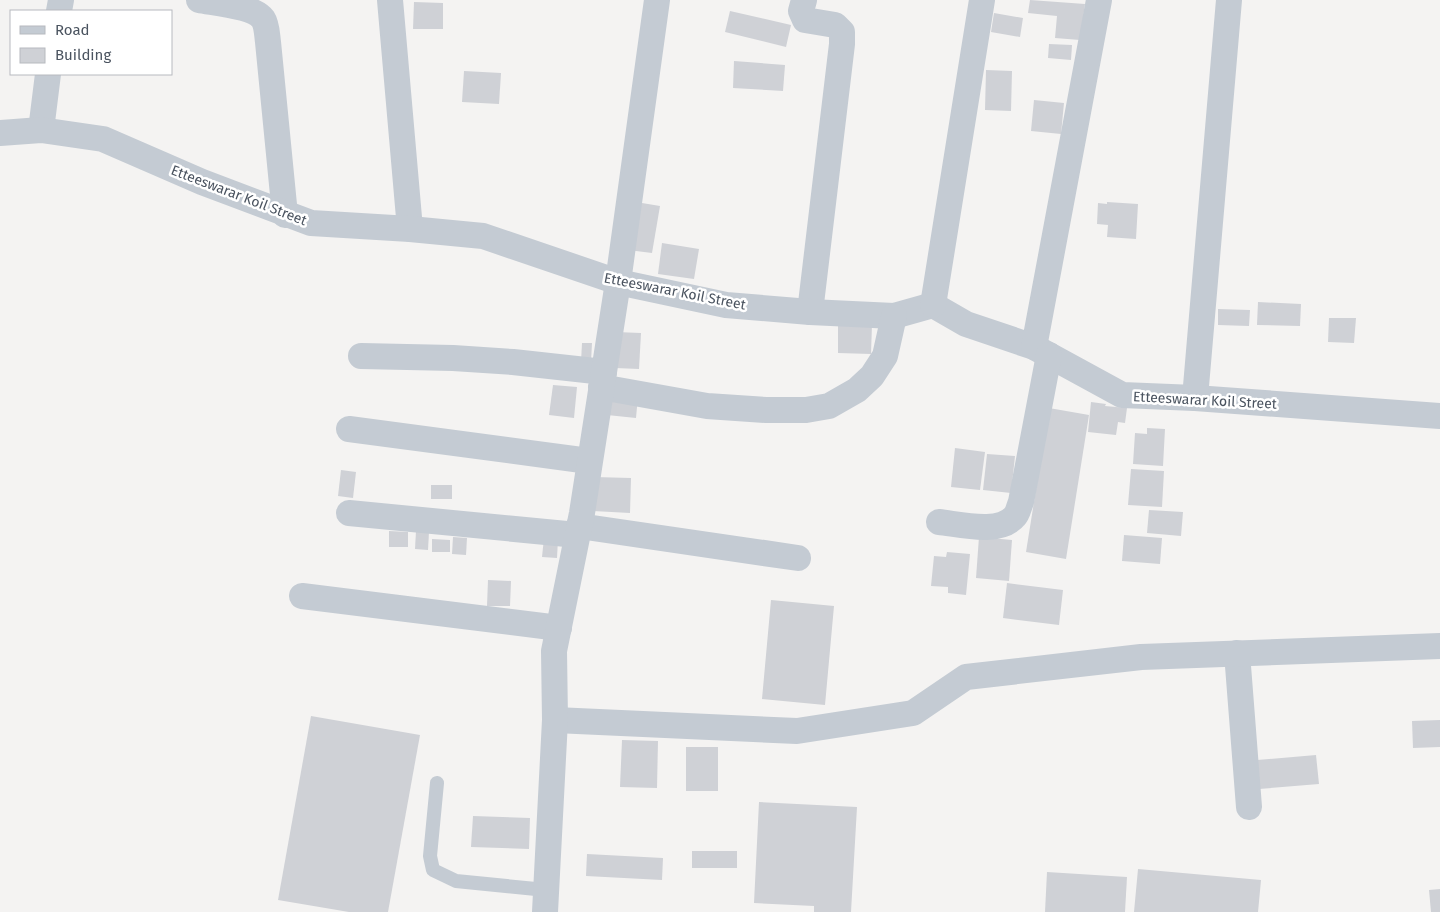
<svg xmlns="http://www.w3.org/2000/svg" width="1440" height="912" font-family="'Fira Sans',sans-serif">
<rect width="100%" height="100%" fill="#f4f3f2"/>
<!-- building -->
<g fill="#cfd1d6">
<path d="M1030 0 1085 4 1080 40 1055 38 1057 16 1028 13Z"/>
<path d="M414 2 443 3V29H413Z"/>
<path d="M730 11 791 25 786 47 725 32Z"/>
<path d="M994 13 1023 18 1020 37 991 32Z"/>
<path d="M1049 44 1072 45 1071 60 1048 58Z"/>
<path d="M734 61 785 65 783 91 733 88Z"/>
<path d="M986 70 1012 71 1011 111 985 110Z"/>
<path d="M464 71 501 73 499 104 462 102Z"/>
<path d="M1034 100 1064 103 1061 134 1031 131Z"/>
<path d="M636 202 660 206 652 253 628 250Z"/>
<path d="M1107 202 1138 204 1136 239 1107 237 1108 225 1097 224 1098 203 1107 204Z"/>
<path d="M662 243 699 249 694 279 658 274Z"/>
<path d="M1258 302 1301 304 1300 326 1257 325Z"/>
<path d="M1218 309 1250 310 1249 326 1218 325Z"/>
<path d="M1329 318H1356L1354 343 1328 342Z"/>
<path d="M838 323 872 324 871 354 838 353Z"/>
<path d="M616 332 641 333 639 369 615 368Z"/>
<path d="M582 343H592L591 362H581Z"/>
<path d="M553 385 577 387 574 418 549 415Z"/>
<path d="M609 393 638 396 636 418 607 415Z"/>
<path d="M1091 402 1106 404 1105 406 1127 408 1125 423 1118 422 1116 435 1088 432Z"/>
<path d="M1049 408 1089 415 1066 559 1026 552Z"/>
<path d="M1147 428 1165 429 1163 466 1133 464 1135 433 1147 434Z"/>
<path d="M955 448 985 452 980 490 951 487Z"/>
<path d="M987 454 1015 456 1011 493 983 490Z"/>
<path d="M1131 469 1164 471 1162 507 1128 505Z"/>
<path d="M341 470 356 472 353 498 338 496Z"/>
<path d="M594 477 631 478 630 513 593 511Z"/>
<rect x="431" y="485" width="21" height="14"/>
<path d="M1149 510 1183 512 1181 536 1147 533Z"/>
<path d="M389 531 408 532V547H389Z"/>
<path d="M416 531 429 532 428 550 415 549Z"/>
<path d="M1124 535 1162 538 1160 564 1122 561Z"/>
<path d="M453 537 467 538 466 555 452 554Z"/>
<path d="M979 537 1012 540 1009 581 976 578Z"/>
<path d="M544 538 558 539 557 558 542 557Z"/>
<path d="M432 539 450 540V552H432Z"/>
<path d="M947 552 970 554 966 595 948 593V587L931 586 934 556 946 557Z"/>
<path d="M488 580 511 581 510 606H487Z"/>
<path d="M1007 583 1063 590 1059 625 1003 618Z"/>
<path d="M771 600 834 606 825 705 762 699Z"/>
<path d="M311 716 420 735 388 912H349L278 900Z"/>
<path d="M1440 720V747L1413 748 1412 721Z"/>
<path d="M622 740 658 741 657 788 620 787Z"/>
<rect x="686" y="747" width="32" height="44"/>
<path d="M1316 755 1319 784 1259 789 1257 760Z"/>
<path d="M759 802 857 807 851 912H814V906L754 903Z"/>
<path d="M473 816 530 818 529 849 471 847Z"/>
<rect x="692" y="851" width="45" height="17"/>
<path d="M587 854 663 858 662 880 586 876Z"/>
<path d="M1138 869 1261 880 1258 912H1134Z"/>
<path d="M1047 872 1127 877 1125 912H1045Z"/>
<path d="M1440 889V912H1431L1429 890Z"/>
</g>
<g fill="none" stroke-linecap="round" stroke-linejoin="round">
<!-- lane -->
<path stroke="#c4cbd3" stroke-width="14" d="M437 783 430 856 433 870 456 881 546 890"/>
<!-- street -->
<g stroke="#c4cbd3" stroke-width="26">
<path d="M199 0C214 3 254 6 263 19 267 25 267 35 268 42L285 215"/>
<path d="M390 0 410 229"/>
<path d="M804 0 801 11 805 20 835 25 842 32V44L810 312"/>
<path d="M59 11 61 0"/>
<path d="M41 130 48 74"/>
<path d="M0 133 41 130 103 139 202 182 311 223 410 229 483 236 618 282 726 305 810 312 894 316 933 305 966 324 1034 347 1122 395 1195 398 1440 416"/>
<path d="M933 305 982 0"/>
<path d="M1034 347 1099 0"/>
<path d="M361 356 453 358 513 362 604 372"/>
<path d="M601 387 707 406 766 410H806L829 406 857 390 872 376 885 356 894 316"/>
<path d="M1195 398 1229 0"/>
<path d="M349 429 589 461"/>
<path d="M349 513 577 535"/>
<path d="M939 522C959 524 1000 535 1015 516 1018 513 1019 506 1021 502L1049 355"/>
<path d="M579 526 798 558"/>
<path d="M302 596 559 628"/>
<path d="M1237 653 1249 807"/>
<path d="M555 720 797 731 913 713 966 677 1141 657 1440 646"/>
<path d="M545 912 555 720 554 651 582 513 618 282 657 0"/>
</g>
</g>
<g text-anchor="middle" stroke-width="5" stroke-linejoin="round" paint-order="stroke">
<!-- street labels -->
<g font-size="14" fill="#4a535f" stroke="#fff">
<text transform="translate(239 195) rotate(21)" y="5">Etteeswarar Koil Street</text>
<text transform="translate(675 291) rotate(11)" y="5">Etteeswarar Koil Street</text>
<text transform="translate(1205 400) rotate(3)" y="5">Etteeswarar Koil Street</text>
</g>
</g>
<!-- legend -->
<rect x="10" y="10" width="162" height="65" fill="#ffffff" stroke="#b7babf"/>
<rect x="20" y="26" width="25" height="8" fill="#c4cbd3" stroke="#b7babf"/>
<text x="55" y="35" font-size="15" fill="#4a535f">Road</text>
<rect x="20" y="48" width="25" height="15" fill="#cfd1d6" stroke="#b7babf"/>
<text x="55" y="60" font-size="15" fill="#4a535f">Building</text>
</svg>
